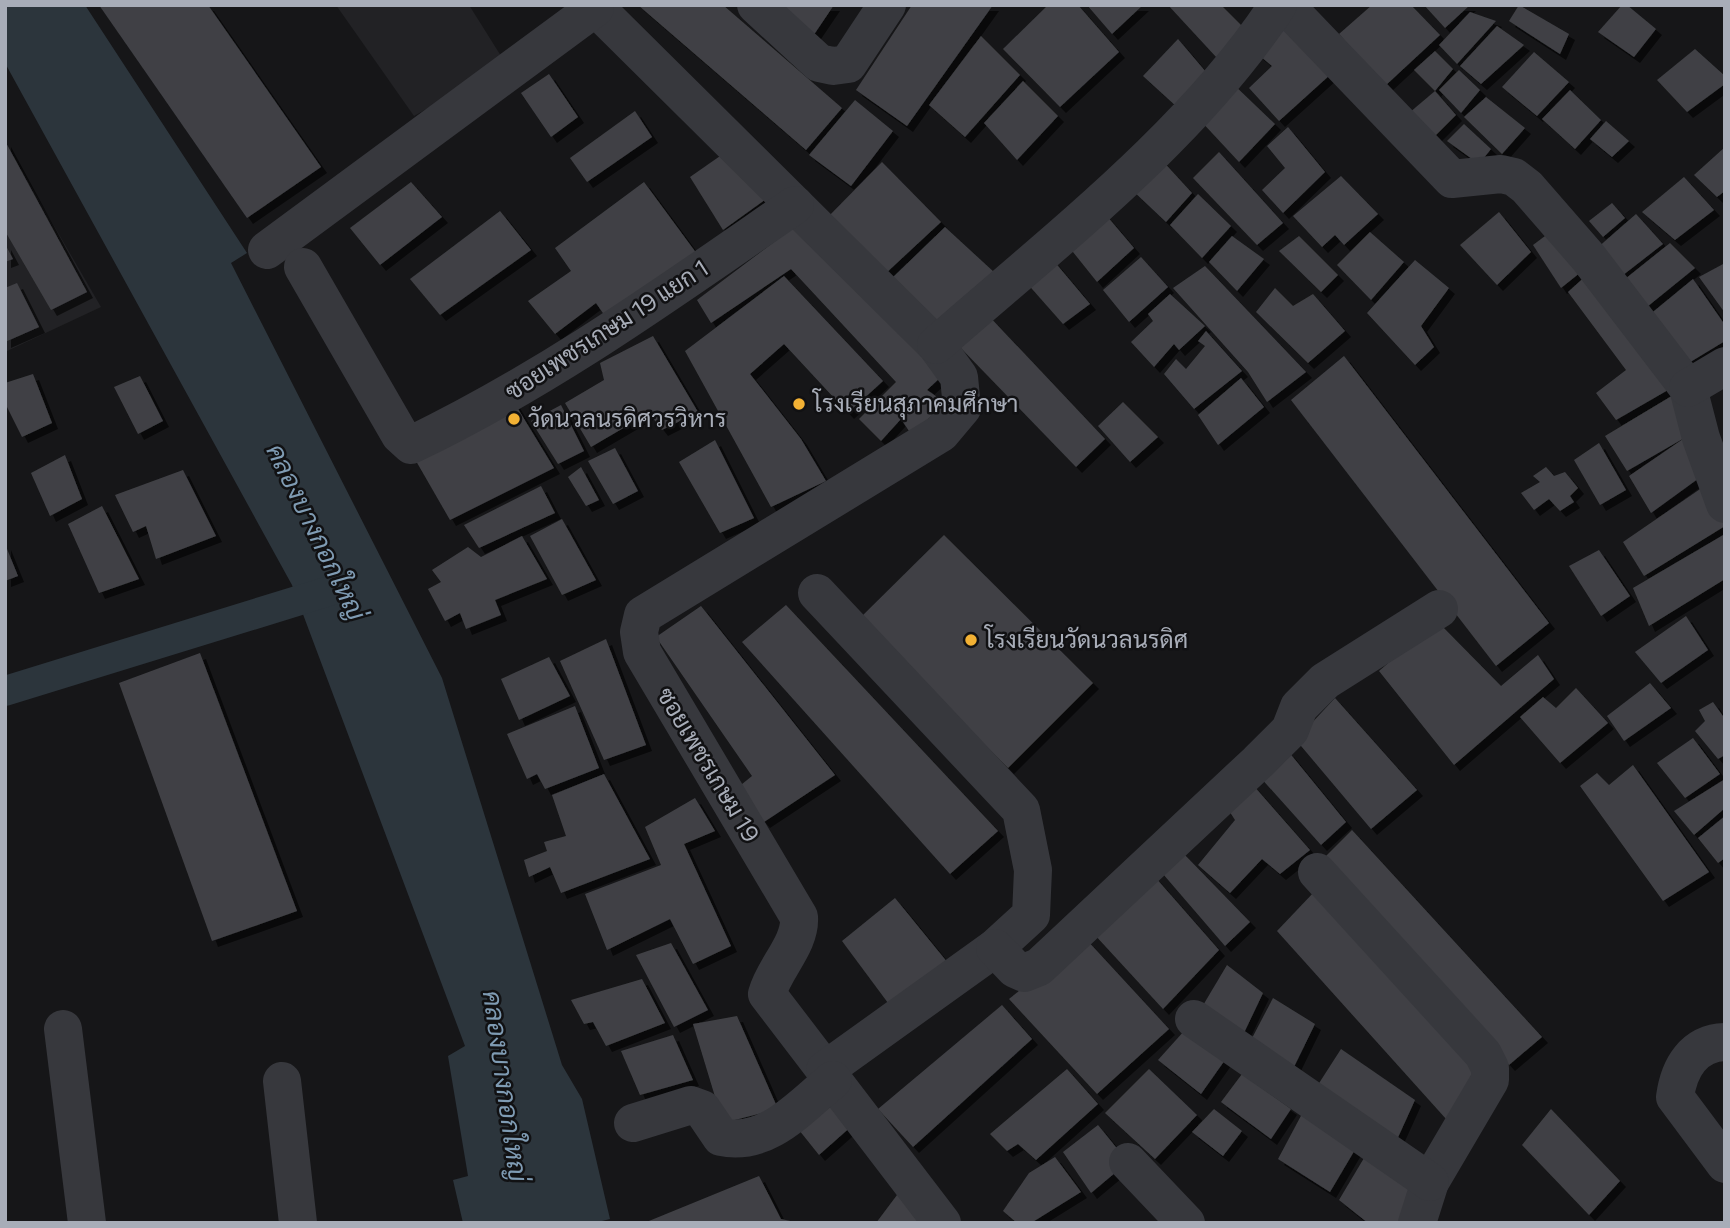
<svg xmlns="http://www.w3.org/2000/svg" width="1730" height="1228" font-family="Commissioner,Sarabun,sans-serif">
<defs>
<filter id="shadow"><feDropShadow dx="6" dy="6" stdDeviation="0" flood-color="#0009"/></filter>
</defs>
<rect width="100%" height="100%" fill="#161618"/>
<!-- built -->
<g fill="#222225">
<path d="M336 5H469L506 64 414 116Z"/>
<path d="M5 141 101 307 5 352Z"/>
</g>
<!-- water -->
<path fill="#2c353c" d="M5 5H85L247 253 231 263 442 678 562 1065 582 1099 610 1219 594 1223H463L453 1180 468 1176 448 1056 465 1046 292 585 5 63Z"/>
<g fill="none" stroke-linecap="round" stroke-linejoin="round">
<!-- canal -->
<path stroke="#2c353c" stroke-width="30" d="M5 691 336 589"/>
</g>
<!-- building -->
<g fill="#404145" filter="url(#shadow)">
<path d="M99 5H208L321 167 247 218Z"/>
<path d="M638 5H723L842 108 806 150Z"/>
<path d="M773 5H834L811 39Z"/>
<path d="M912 5H993L907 126 856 90Z"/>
<path d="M1048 5H1078L1119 52 1060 107 1003 49Z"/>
<path d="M1087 5H1143L1112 34Z"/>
<path d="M1168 5H1221L1244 28 1217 58Z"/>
<path d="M1372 5H1411L1440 35 1385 86 1339 34Z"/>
<path d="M1424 5H1470L1445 28Z"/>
<path d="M1519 5 1569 34 1560 54 1509 21Z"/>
<path d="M1622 5H1627L1656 29 1634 57 1598 32Z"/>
<path d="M1470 12 1496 21 1457 64 1439 45Z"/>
<path d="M1282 26 1331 74 1279 121 1249 88 1272 66 1254 51Z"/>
<path d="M1497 26 1524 45 1481 84 1460 66Z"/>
<path d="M981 36 1020 75 965 137 929 105Z"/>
<path d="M1178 39 1206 72 1177 107 1143 76Z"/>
<path d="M1695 49 1725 76V84L1687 112 1657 80Z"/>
<path d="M1435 51 1453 69 1435 91 1414 70Z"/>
<path d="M1534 52 1569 82 1537 116 1502 87Z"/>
<path d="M1459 70 1480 90 1461 113 1439 90Z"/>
<path d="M549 74 578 117 551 137 521 93Z"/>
<path d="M1023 81 1058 116 1017 160 984 123Z"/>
<path d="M1231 82 1275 124 1239 162 1199 119Z"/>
<path d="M1570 90 1601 120 1575 149 1542 119Z"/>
<path d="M1435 91 1456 115 1432 139 1409 113Z"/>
<path d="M1486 97 1525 128 1502 154 1464 117Z"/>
<path d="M855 100 893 131 851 186 809 155Z"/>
<path d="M635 111 652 137 587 182 570 158Z"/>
<path d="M1606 121 1629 141 1612 157 1590 139Z"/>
<path d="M1464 124 1491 149 1479 164 1447 141Z"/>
<path d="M1288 127 1325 172 1283 213 1262 190 1285 168 1267 146Z"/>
<path d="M5 141 87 292 51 310 5 231Z"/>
<path d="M1725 147V191L1717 197 1694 175Z"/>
<path d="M1219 152 1283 223 1257 245 1193 178Z"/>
<path d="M723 154 766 199 723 230 690 177Z"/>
<path d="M1159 157 1192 193 1166 222 1130 188Z"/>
<path d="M882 162 941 222 884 275 825 220Z"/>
<path d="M1341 176 1378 214 1344 245 1335 235 1322 247 1293 216Z"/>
<path d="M1684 177 1714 210 1675 240 1642 212Z"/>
<path d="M411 182 442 217 380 265 350 228Z"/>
<path d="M644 182 697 254 607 319 596 303 555 334 528 301 571 271 555 248Z"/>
<path d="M1198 194 1231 226 1202 258 1170 225Z"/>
<path d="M1612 203 1625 218 1603 237 1589 221Z"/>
<path d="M500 211 531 250 440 315 410 279Z"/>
<path d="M1499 212 1531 252 1497 285 1460 245Z"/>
<path d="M1636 214 1663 244 1618 279 1596 249Z"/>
<path d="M1106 215 1134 248 1097 282 1069 247Z"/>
<path d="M794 227 942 376 927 390 946 403 911 434 901 419 881 441 859 419 896 382 791 269 711 323 697 300Z"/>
<path d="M945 227 995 273 936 326 888 282Z"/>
<path d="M1553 230 1586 268 1561 288 1533 245Z"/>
<path d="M1370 232 1404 262 1371 300 1337 265Z"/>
<path d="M1232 236 1264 259 1237 291 1209 262Z"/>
<path d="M1299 236 1338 275 1321 292 1279 251Z"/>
<path d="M1670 243 1695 268 1642 311 1620 283Z"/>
<path d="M5 244 13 259 5 262Z"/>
<path d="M1141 257 1168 287 1129 322 1103 290Z"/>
<path d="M1053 260 1090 304 1063 324 1025 281Z"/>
<path d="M1415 260 1449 288 1421 326 1434 347 1415 365 1367 313Z"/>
<path d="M1725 263V313L1699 277Z"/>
<path d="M1205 266 1306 372 1267 402 1248 372 1173 288Z"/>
<path d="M1589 273 1675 386 1616 420 1596 393 1626 370 1568 292Z"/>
<path d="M784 276 883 381 848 413 784 344 750 374 801 439 826 481 771 507 685 351Z"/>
<path d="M1693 279 1725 325V341L1687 364 1648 316Z"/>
<path d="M17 283 39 327 5 342V288Z"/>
<path d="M1275 288 1293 306 1313 294 1345 331 1308 363 1256 312Z"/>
<path d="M1170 294 1205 326 1179 350 1174 344 1154 367 1131 342 1153 321 1148 314Z"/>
<path d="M986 313 1105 439 1076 467 955 342Z"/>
<path d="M1206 331 1242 371 1194 409 1164 374 1176 359 1186 369 1205 346 1198 341Z"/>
<path d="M653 336 698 412 662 430 649 413 591 447 565 403 604 380 600 363Z"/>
<path d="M1344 356 1549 623 1496 666 1291 400Z"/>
<path d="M33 374 52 423 22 437 5 403V383Z"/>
<path d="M140 376 163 421 138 434 114 387Z"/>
<path d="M1241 378 1264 407 1218 445 1198 415Z"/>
<path d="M1675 394 1706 473 1651 513 1629 476 1686 437 1627 471 1605 436Z"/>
<path d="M512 399 554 468 450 520 412 454Z"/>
<path d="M1123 402 1158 437 1130 462 1098 426Z"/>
<path d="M561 405 584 451 558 464 531 421Z"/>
<path d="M715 440 754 518 720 533 679 462Z"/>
<path d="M1599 443 1626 490 1600 505 1574 460Z"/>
<path d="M615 448 638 491 613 504 588 461Z"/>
<path d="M65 455 82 499 50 516 31 473Z"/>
<path d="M581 467 599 500 586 506 568 477Z"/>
<path d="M1546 467 1554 476 1565 472 1578 488 1570 496 1574 502 1560 511 1549 499 1534 510 1521 493 1540 482 1533 476Z"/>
<path d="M183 470 216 536 156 559 146 526 133 532 115 495Z"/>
<path d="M1706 485 1725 526 1644 576 1623 542Z"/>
<path d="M541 486 555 513 479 548 464 525Z"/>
<path d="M102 506 139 579 99 593 68 524Z"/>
<path d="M562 519 596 580 562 595 530 536Z"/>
<path d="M1725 534V579L1649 626 1633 588Z"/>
<path d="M944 535 1093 683 1008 768 859 619Z"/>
<path d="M522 536 547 579 495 600 501 615 466 629 460 613 445 621 428 589 441 582 432 570 468 547 481 557Z"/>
<path d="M5 544 18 576 5 581Z"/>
<path d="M1599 550 1630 596 1601 616 1569 566Z"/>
<path d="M786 605 998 831 950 874 742 642Z"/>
<path d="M701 606 835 775 764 822 736 789 752 776 656 637Z"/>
<path d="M1686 616 1708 650 1661 683 1635 652Z"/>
<path d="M1437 621 1501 686 1538 655 1554 679 1454 765 1379 671Z"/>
<path d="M606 639 646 745 604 760 560 661Z"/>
<path d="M200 653 297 911 212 941 119 683Z"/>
<path d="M549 657 570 696 519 720 501 679Z"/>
<path d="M1650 683 1671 708 1624 741 1607 716Z"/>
<path d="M1576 688 1608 723 1560 763 1520 717 1543 697 1556 708Z"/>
<path d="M1335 698 1417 790 1371 829 1296 740Z"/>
<path d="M1713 702 1725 719V755L1718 759 1695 731 1705 721 1699 710Z"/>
<path d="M575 706 599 768 545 789 537 774 527 779 507 734Z"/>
<path d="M1693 738 1720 774 1685 798 1657 763Z"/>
<path d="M1288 751 1346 822 1321 845 1260 777Z"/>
<path d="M1633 765 1709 872 1663 901 1580 786 1597 773 1609 785Z"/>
<path d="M604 774 650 859 561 893 550 867 529 877 524 860 547 851 544 842 566 836 552 795Z"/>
<path d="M1725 779V808L1694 835 1674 811Z"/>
<path d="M1253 785 1310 850 1280 874 1262 859 1230 893 1198 865 1235 820 1226 806Z"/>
<path d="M695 798 715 831 684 844 731 946 693 964 670 919 607 950 585 894 661 865 645 827Z"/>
<path d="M1725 816V858L1718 863 1698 838Z"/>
<path d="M1352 830 1542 1037 1509 1065 1323 859Z"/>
<path d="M1181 851 1250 922 1225 946 1163 874Z"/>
<path d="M1155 877 1219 950 1163 1009 1094 934Z"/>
<path d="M1315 891 1480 1075 1447 1120 1277 931Z"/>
<path d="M895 898 948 963 891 1007 842 941Z"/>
<path d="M1085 938 1169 1029 1097 1094 1009 999Z"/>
<path d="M671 943 708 1010 674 1027 636 955Z"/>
<path d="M1227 965 1263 993 1243 1035 1202 1007Z"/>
<path d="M642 979 665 1023 606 1046 593 1022 584 1024 571 1000Z"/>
<path d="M1273 998 1315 1024 1291 1073 1250 1042Z"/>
<path d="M1002 1005 1032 1039 913 1147 878 1109Z"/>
<path d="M737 1016 778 1109 723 1123 693 1024Z"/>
<path d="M1185 1030 1225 1060 1201 1094 1158 1060Z"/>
<path d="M673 1035 693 1080 640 1095 621 1051Z"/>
<path d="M1341 1049 1415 1100 1395 1144 1314 1091Z"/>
<path d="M1067 1069 1098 1104 1036 1160 1018 1144 1007 1151 990 1134Z"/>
<path d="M1149 1069 1197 1115 1155 1159 1105 1113Z"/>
<path d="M1242 1074 1291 1109 1271 1139 1221 1102Z"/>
<path d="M833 1105 854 1124 819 1155 799 1130Z"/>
<path d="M1214 1109 1242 1131 1223 1156 1192 1132Z"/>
<path d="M1551 1109 1620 1181 1589 1215 1522 1145Z"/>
<path d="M1303 1112 1356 1148 1330 1192 1278 1159Z"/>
<path d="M1098 1125 1128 1162 1091 1193 1063 1152Z"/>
<path d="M1367 1153 1417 1188 1402 1223H1368L1339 1200Z"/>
<path d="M1055 1157 1081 1192 1031 1223H1017L1003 1211 1029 1173Z"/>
<path d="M759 1176 781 1219 800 1223H644Z"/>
<path d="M900 1191 923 1223H876Z"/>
</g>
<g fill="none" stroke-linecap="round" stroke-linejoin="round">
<!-- minor -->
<g stroke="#37383d" stroke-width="38">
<path d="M593 5 936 345 959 377 962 408 941 433 643 615 639 632 642 652 799 917C801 944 774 968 767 994L942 1223"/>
<path d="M756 5 819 63 833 66 848 64 887 5"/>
<path d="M1285 5 1452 179 1501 174 1514 177 1527 187 1588 257 1688 388 1701 438 1725 504"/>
<path d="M267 250 595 8"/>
<path d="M303 267 400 435 411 445C550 378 669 292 795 205"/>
<path d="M936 345C1052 243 1193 135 1278 5"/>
<path d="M1688 388 1725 366"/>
<path d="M817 593 1021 810 1033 870 1031 915 995 948 825 1070"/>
<path d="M1317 872 1483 1054 1490 1068V1080L1430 1182 1417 1223"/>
<path d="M995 948 1015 969 1024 973 1039 967 1258 762 1290 730 1299 707 1325 681 1439 609"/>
<path d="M1194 1019 1430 1182"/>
<path d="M63 1029 87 1223"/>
<path d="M1725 1042C1693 1043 1679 1068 1675 1097L1725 1164"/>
<path d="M282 1081 298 1223"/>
<path d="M633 1123 691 1105 702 1109 721 1137C767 1147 800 1107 833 1080"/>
<path d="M1128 1162 1186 1223"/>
</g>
</g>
<!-- markers -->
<g fill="#f2b134" stroke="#111113" stroke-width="2.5">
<circle cx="799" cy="404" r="7"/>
<circle cx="514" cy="419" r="7"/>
<circle cx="971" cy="640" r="7"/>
</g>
<g text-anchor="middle" stroke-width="5" stroke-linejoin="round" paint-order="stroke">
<!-- street labels -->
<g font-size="24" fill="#a8adb8" stroke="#111113">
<text transform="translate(607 330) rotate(-33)" y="8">ซอยเพชรเกษม 19 แยก 1</text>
<text transform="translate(708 765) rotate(59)" y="8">ซอยเพชรเกษม 19</text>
</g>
<!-- poi labels -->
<g font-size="24" fill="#a8adb8" stroke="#111113" text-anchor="start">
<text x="813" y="412">โรงเรียนสุภาคมศึกษา</text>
<text x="528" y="427">วัดนวลนรดิศวรวิหาร</text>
<text x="985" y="648">โรงเรียนวัดนวลนรดิศ</text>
</g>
<!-- water labels -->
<g font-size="26" font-style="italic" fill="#7f9bb3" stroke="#111113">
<text transform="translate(316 532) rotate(64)" y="9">คลองบางกอกใหญ่</text>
<text transform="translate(505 1086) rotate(82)" y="9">คลองบางกอกใหญ่</text>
</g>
</g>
<!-- border -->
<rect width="1730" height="1228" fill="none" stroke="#a8adb8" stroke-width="14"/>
</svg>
